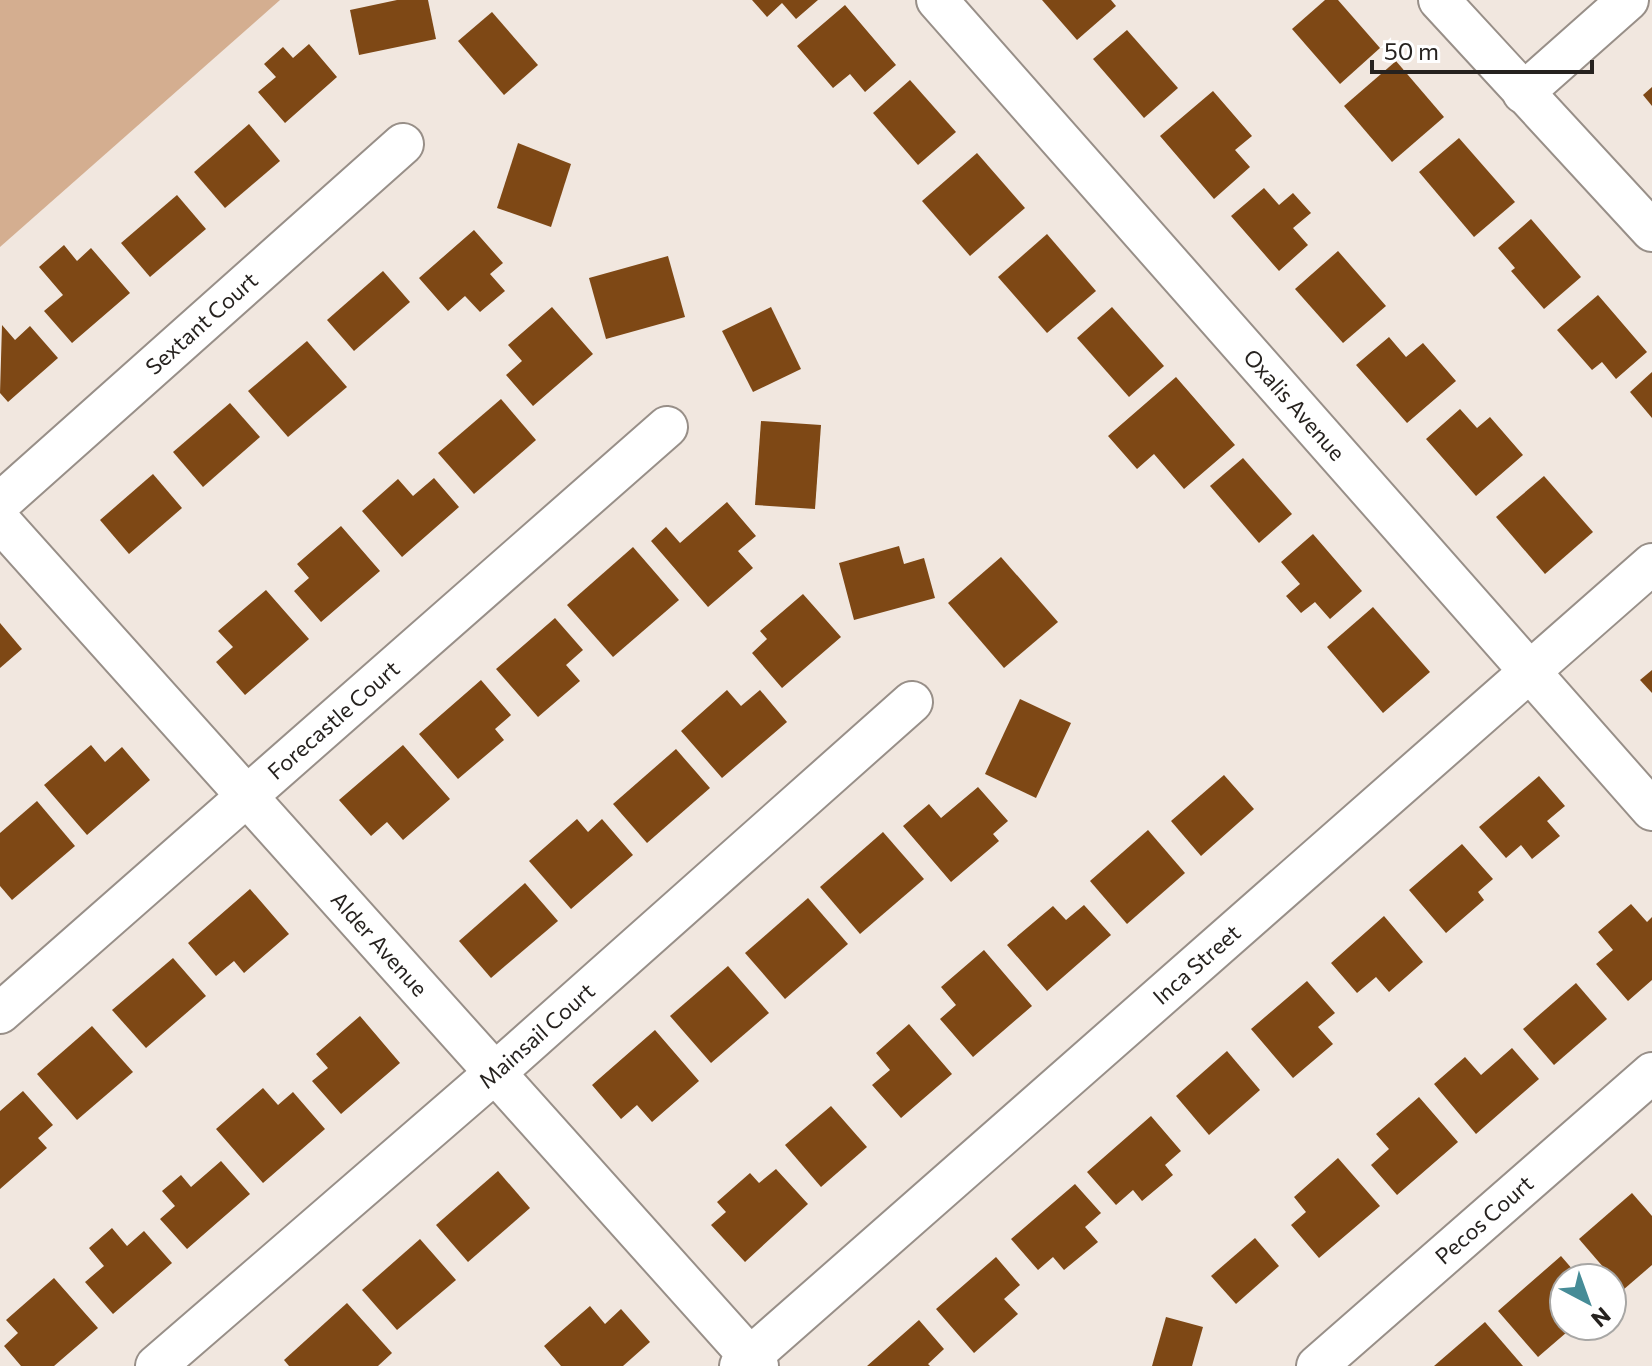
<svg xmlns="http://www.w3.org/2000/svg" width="1652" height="1366" font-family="Commissioner,sans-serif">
<rect width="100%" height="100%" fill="#f1e7df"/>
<!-- green -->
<path fill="#d4ae90" d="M0 0H280L0 247Z"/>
<!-- building -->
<g fill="#7e4815">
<path d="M397 0H428L436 39 359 55 350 10Z"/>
<path d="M752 0H818L796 19 782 3 767 17Z"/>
<path d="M1042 0H1111L1116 6 1077 40Z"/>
<path d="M1325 0H1338L1380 48 1340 84 1292 29Z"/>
<path d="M845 5 896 65 865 92 850 74 833 88 797 46Z"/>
<path d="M492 12 538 65 504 95 458 41Z"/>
<path d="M1127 30 1178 88 1144 118 1093 59Z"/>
<path d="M309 44 337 77 285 123 258 92 276 77 264 64 283 47 293 58Z"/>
<path d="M1396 61 1444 117 1392 162 1344 106Z"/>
<path d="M910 80 956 132 918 165 873 113Z"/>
<path d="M1652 87V106L1643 95Z"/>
<path d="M1213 91 1252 136 1235 150 1250 167 1214 199 1160 136Z"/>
<path d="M249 124 280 161 225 208 194 172Z"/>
<path d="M1459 138 1515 202 1474 237 1419 172Z"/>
<path d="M518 143 571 164 551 227 497 208Z"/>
<path d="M977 153 1025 208 970 256 922 201Z"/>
<path d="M1264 188 1279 205 1293 193 1311 213 1293 228 1308 245 1279 271 1231 216Z"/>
<path d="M177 195 206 229 150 277 121 243Z"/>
<path d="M1531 219 1581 277 1544 309 1511 271 1515 268 1498 248Z"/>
<path d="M474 230 503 263 490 274 505 291 480 312 465 296 448 311 419 278Z"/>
<path d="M1047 234 1096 291 1047 333 998 277Z"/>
<path d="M64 245 77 261 91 248 130 293 72 343 44 311 63 295 39 267Z"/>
<path d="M1338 251 1386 306 1343 343 1295 289Z"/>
<path d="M668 256 685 317 606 339 589 278Z"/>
<path d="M383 271 410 302 354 351 327 320Z"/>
<path d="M1598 295 1647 352 1616 379 1602 362 1592 370 1557 330Z"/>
<path d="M552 307 593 354 533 406 506 375 522 361 508 345Z"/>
<path d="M771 307 801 369 753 392 722 331Z"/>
<path d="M1112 307 1164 366 1129 397 1077 338Z"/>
<path d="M2 325 15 340 30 326 58 358 8 402 0 393Z"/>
<path d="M1389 337 1406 357 1423 343 1456 381 1407 423 1356 365Z"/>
<path d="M307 341 347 387 288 437 248 391Z"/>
<path d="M1652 372V418L1630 392Z"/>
<path d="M1176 377 1235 445 1184 489 1154 454 1137 469 1108 436Z"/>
<path d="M501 399 536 440 474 494 438 453Z"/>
<path d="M230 403 260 437 203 487 173 452Z"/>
<path d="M1460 409 1477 428 1490 417 1523 455 1476 496 1426 439Z"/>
<path d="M761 421 821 425 815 509 755 505Z"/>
<path d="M1243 458 1292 514 1259 543 1210 486Z"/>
<path d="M153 474 182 508 129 554 100 520Z"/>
<path d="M1544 476 1593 532 1545 574 1496 517Z"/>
<path d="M434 478 459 507 402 557 362 511 398 479 413 496Z"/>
<path d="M727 502 756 536 738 551 753 568 708 607 651 541 666 527 680 543Z"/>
<path d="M341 526 380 571 321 622 294 591 309 578 297 564Z"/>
<path d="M1313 534 1362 591 1330 619 1315 602 1301 613 1286 596 1300 584 1281 562Z"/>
<path d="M899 546 904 564 924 558 935 598 854 620 839 563Z"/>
<path d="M633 547 679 600 613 657 567 605Z"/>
<path d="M1001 557 1058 622 1004 668 948 603Z"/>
<path d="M266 590 309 639 245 695 216 662 233 647 218 631Z"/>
<path d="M803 594 841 637 782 688 752 653 767 639 760 631Z"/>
<path d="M1373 607 1430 672 1383 713 1327 647Z"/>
<path d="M555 618 583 650 566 665 580 681 538 717 496 669Z"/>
<path d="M0 623 22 649 0 668Z"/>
<path d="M1652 670V693L1640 680Z"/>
<path d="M481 680 511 715 495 729 504 740 458 779 419 734Z"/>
<path d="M727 690 741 706 760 690 787 722 722 778 681 731Z"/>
<path d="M1020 699 1071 723 1036 798 985 774Z"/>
<path d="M91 745 105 762 122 747 150 780 87 835 44 785Z"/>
<path d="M403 745 450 799 403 840 387 822 371 836 339 800Z"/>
<path d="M676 749 710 788 647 843 613 804Z"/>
<path d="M1224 775 1254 809 1201 856 1171 821Z"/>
<path d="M1539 776 1565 806 1547 821 1560 836 1532 859 1521 845 1506 858 1479 827Z"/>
<path d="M978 787 1008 821 993 834 999 841 951 882 903 826 929 804 941 818Z"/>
<path d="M37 801 75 846 12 900 0 886V833Z"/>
<path d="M577 819 588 832 602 819 633 855 571 909 529 861Z"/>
<path d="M1148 830 1185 873 1127 924 1090 881Z"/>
<path d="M883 832 924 879 860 934 820 887Z"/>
<path d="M1462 844 1493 879 1478 892 1484 900 1446 933 1409 890Z"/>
<path d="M525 883 558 921 491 978 459 941Z"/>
<path d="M250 889 289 934 244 973 234 961 216 976 188 943Z"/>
<path d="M808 898 848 944 785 999 745 953Z"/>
<path d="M1631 904 1647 922 1652 917V980L1628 1001 1596 964 1613 950 1598 932Z"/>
<path d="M1084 905 1111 935 1047 991 1007 945 1053 906 1066 920Z"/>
<path d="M1384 916 1423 962 1389 992 1376 977 1357 993 1331 963Z"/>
<path d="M984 950 1032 1006 973 1057 940 1019 956 1005 941 987Z"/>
<path d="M173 958 206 996 146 1048 112 1010Z"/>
<path d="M728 966 769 1013 711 1063 670 1016Z"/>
<path d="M1307 981 1335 1013 1318 1027 1333 1044 1293 1078 1251 1029Z"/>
<path d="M1576 983 1607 1019 1554 1065 1523 1029Z"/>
<path d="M360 1016 400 1063 341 1114 312 1081 328 1068 316 1054Z"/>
<path d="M909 1024 952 1074 901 1118 872 1085 890 1070 876 1053Z"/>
<path d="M92 1026 133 1072 77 1120 37 1074Z"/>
<path d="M655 1030 699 1081 652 1122 637 1105 621 1119 592 1085Z"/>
<path d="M1512 1048 1539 1079 1476 1134 1434 1084 1465 1057 1481 1075Z"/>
<path d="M1227 1051 1260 1090 1209 1135 1176 1096Z"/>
<path d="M263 1088 278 1105 293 1092 325 1129 263 1183 216 1129Z"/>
<path d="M23 1091 53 1125 38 1138 47 1148 0 1189V1111Z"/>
<path d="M1419 1097 1458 1142 1397 1195 1371 1165 1389 1149 1376 1134Z"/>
<path d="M831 1106 867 1147 821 1187 785 1145Z"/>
<path d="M1151 1116 1181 1151 1165 1165 1173 1175 1142 1201 1133 1190 1116 1205 1087 1172Z"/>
<path d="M1338 1158 1380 1206 1319 1258 1291 1225 1306 1212 1294 1197Z"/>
<path d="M221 1161 250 1194 187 1249 160 1219 175 1206 162 1191 181 1175 191 1187Z"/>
<path d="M776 1169 808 1204 745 1262 711 1225 726 1212 717 1202 750 1173 759 1183Z"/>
<path d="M498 1171 530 1208 468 1262 436 1225Z"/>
<path d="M1075 1184 1101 1213 1085 1227 1098 1242 1064 1270 1053 1257 1038 1270 1011 1239Z"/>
<path d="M1632 1193 1652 1216V1265L1623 1290 1579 1239Z"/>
<path d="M112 1228 127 1246 144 1231 172 1263 113 1314 85 1282 104 1266 89 1248Z"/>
<path d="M1255 1238 1279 1266 1236 1304 1211 1276Z"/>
<path d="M420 1239 456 1280 397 1330 362 1290Z"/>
<path d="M1561 1256 1580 1278H1564V1326H1574L1538 1357 1498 1311Z"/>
<path d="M996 1257 1020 1285 1004 1299 1018 1314 974 1353 936 1309Z"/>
<path d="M54 1278 98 1328 54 1366H21L4 1346 18 1333 6 1320Z"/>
<path d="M347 1303 392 1353 378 1366H289L284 1360Z"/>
<path d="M590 1306 605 1324 621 1309 650 1342 623 1366H561L544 1346Z"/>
<path d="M1166 1317 1203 1327 1192 1366H1152Z"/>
<path d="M919 1320 944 1349 928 1364 930 1366H867Z"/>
<path d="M1485 1322 1523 1366H1434Z"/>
</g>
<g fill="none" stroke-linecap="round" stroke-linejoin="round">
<defs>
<g id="minor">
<path id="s1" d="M937 0 1652 810"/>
<path d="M1439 0 1652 231"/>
<path d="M1523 93 1628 0"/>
<path id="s2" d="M0 503 403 144"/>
<path id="s3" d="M0 521 758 1366"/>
<path id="s4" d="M0 1013 667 427"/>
<path id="s5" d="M156 1366 497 1071 912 702"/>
<path id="s6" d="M740 1366 1652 564"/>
<path id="s7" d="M1317 1366 1652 1073"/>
</g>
</defs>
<!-- minor casing -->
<use href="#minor" stroke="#988f88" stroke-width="44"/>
<!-- minor -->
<use href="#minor" stroke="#fff" stroke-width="40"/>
</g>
<g text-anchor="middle" stroke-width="8" stroke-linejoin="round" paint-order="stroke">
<!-- street labels -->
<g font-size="22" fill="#26221f" stroke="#fff">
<text dy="8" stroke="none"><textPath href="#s2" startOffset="270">Sextant Court</textPath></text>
<text dy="8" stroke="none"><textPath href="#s1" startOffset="540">Oxalis Avenue</textPath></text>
<text dy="8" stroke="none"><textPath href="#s4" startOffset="444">Forecastle Court</textPath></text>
<text dy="8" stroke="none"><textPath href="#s3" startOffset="568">Alder Avenue</textPath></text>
<text dy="8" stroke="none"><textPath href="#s6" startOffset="608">Inca Street</textPath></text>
<text dy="8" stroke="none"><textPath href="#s5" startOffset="504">Mainsail Court</textPath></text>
<text dy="8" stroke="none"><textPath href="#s7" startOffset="222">Pecos Court</textPath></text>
</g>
</g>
<!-- north arrow -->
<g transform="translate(1588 1302) rotate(139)"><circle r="38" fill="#ffffff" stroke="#a8a7a5" stroke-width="2"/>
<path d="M0-6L14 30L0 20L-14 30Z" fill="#468c97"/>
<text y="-12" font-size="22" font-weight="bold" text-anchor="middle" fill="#26221f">N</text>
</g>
<!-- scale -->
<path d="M1372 60v12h220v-12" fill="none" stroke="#26221f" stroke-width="4"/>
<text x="1384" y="60" font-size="24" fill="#26221f" stroke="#ffffff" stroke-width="6" paint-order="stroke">50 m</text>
</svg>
